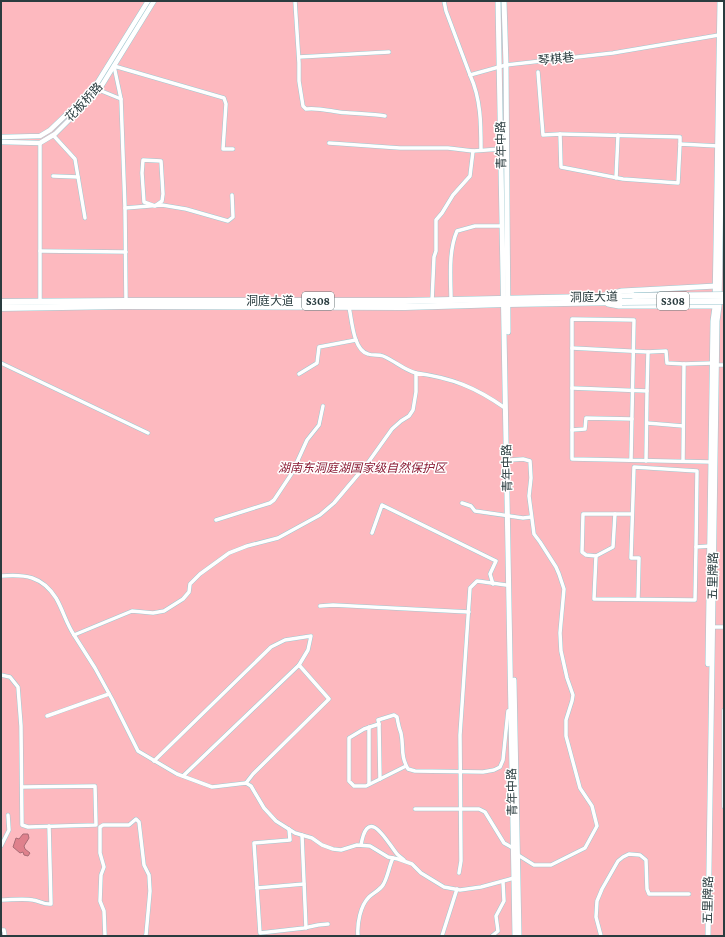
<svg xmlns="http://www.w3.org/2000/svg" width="725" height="937" font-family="'Crimson Pro','Noto Sans SC',serif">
<rect width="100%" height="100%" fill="#eafcff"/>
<!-- green -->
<rect fill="#fdb9bf" x="1" y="1" width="723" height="935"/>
<!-- water -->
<path fill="#df818c" stroke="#a96c75" d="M23 834H28L29 838 24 846 25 849 30 853 28 856 24 855 23 852 20 853 13 847 16 838 19 839Z"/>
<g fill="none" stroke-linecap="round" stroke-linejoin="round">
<defs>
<g id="minor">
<path d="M295 1 299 63V81L303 106 306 109C321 107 335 113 350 113 362 114 373 114 385 116"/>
<path d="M444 1 446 11 470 75 506 65 613 53 719 35"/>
<path d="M299 57 389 52"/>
<path d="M538 72 543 135 560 134 561 167 623 179 678 183 680 144 718 146"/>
<path d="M470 75C481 99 481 124 481 150"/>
<path d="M99 90 121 99"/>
<path d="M560 134 680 137V144"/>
<path d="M53 135 75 159 85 218"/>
<path d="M40 143V302"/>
<path d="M329 143 400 148H448L473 151 501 149"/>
<path d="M143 160 161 161 163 194 162 201 155 206 144 202 142 173Z"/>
<path d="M53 176 78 177"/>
<path d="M616 178 618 135"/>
<path d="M125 208 162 205 186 209 228 221 233 217 232 195"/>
<path d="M40 251 126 252"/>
<path d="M451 300C451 278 448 252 457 231L475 226H502"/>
<path d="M126 301 125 208 121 99 114 66 224 98 226 104 223 149H233"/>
<path d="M432 301 434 257 436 251V220L442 213 453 195 470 176 473 151"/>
<path d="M349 307C352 320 353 350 368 354 373 356 378 354 383 356 395 361 404 370 416 373"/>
<path d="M572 348 648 352 647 391 572 388"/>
<path d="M648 352 666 351 667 363 684 364"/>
<path d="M1 363 148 433"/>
<path d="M716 365H724"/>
<path d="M299 374 317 363 319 347 356 340"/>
<path d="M505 408C475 387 452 378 416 373V392L413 410 409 416 401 421 392 429 367 464 334 503 320 515 278 538 247 546 229 553 200 574 190 584 189 592 183 599 164 611 153 613 132 611 74 635 95 668 112 699 138 751 177 774 212 787 246 783 251 786 264 808 276 821 295 833 312 838 322 845 333 849 341 850 357 845 370 846 388 857 398 859 412 864 421 873 444 887 460 890 481 887 514 878"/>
<path d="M647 423 683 426"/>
<path d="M572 430 585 429 586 418 632 419"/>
<path d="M510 460 523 459 530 461 531 478 529 496 534 534 540 542 556 567 559 574 564 589 560 633 561 651 567 678 573 695 572 701 566 720V736L580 788 592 806 597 826 585 848 551 865H534L518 855"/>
<path d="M631 460 634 320 572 319V459L711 462"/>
<path d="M646 461 647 391"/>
<path d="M683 461 684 364 713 363"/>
<path d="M462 503 471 506 475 511 523 518 531 517"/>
<path d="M615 514H583L582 552 586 555 596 556 594 599 695 600 696 547 710 546"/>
<path d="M216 520 270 503 274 500 292 473 307 440 319 425 323 406"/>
<path d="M372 533 382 505 496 561 490 574 493 584"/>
<path d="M596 556 613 547 615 514H632"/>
<path d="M1 576C25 574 42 576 56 598 63 610 66 623 74 635"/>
<path d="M638 599 639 558H631L634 467 697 471 696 547"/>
<path d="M320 606 333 605 469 612"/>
<path d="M712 627H724"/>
<path d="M1 675 10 677 18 687 21 726 22 825 28 827 96 825 95 786 22 787"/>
<path d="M724 710V807"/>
<path d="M47 716 109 694"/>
<path d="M379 724 380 779"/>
<path d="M369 727V784"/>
<path d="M154 761 271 647 285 640 311 636 308 650 299 665"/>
<path d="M406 766 366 786H354L349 781V738L364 729 379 724 378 720 394 715 397 717C398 723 399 728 401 733 404 747 400 755 408 769L415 771 483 772 494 770 500 767 503 760 508 711 511 710"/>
<path d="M183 776 299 665 329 699 253 774 246 783"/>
<path d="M415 809H479L485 812 504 843 513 848"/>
<path d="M289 829 290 840 254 843 260 933 304 928 318 925 328 924"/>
<path d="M302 835 306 928"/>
<path d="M361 845C368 804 387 842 397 854 399 856 402 858 404 860"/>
<path d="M1 846 9 830 8 815"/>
<path d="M459 873 461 861 460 735 470 588 477 581 506 585"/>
<path d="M257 888 304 884"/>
<path d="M1 900C11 900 23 898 33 900 40 901 44 905 51 904L49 826"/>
<path d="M1 930H4L5 936"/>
<path d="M105 936 104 911 100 901 101 875 104 867 100 853V827L103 825H129L136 819 139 822 144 865 149 875 150 891 146 935 145 936"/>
<path d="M358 936C357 924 360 906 369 897 373 893 380 890 383 885 388 877 389 866 393 858"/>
<path d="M442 936 457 889"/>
<path d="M492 936 498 931 496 916 504 901 503 882"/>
<path d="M601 936 596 917 597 901 602 889 618 861 623 857 629 854 640 855 646 860 647 889 649 894H689"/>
</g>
<g id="tertiary">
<path d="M1 137 40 136 50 130 94 88 148 1"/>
<path d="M1 142 40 143 55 134 99 90 154 1"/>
</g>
<g id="secondary">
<path d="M498 1 515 936"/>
<path d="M504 1 506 65 508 332"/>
<path d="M605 295 622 291 716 286"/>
<path d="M608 304 619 306H715"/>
<path d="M708 664 713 321 715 307 720 1"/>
<path d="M514 680 519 936"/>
<path d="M708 936 717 321 719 306 724 1"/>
</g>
<g id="primary">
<path d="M1 302 126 301H405L634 296"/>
<path d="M1 308 123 306 405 307 504 304 622 302"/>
</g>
</defs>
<!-- minor casing -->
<use href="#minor" stroke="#9dc9d1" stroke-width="4.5"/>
<!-- tertiary casing -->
<use href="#tertiary" stroke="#9dc9d1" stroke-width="5.5"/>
<!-- secondary casing -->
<use href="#secondary" stroke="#9dc9d1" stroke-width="6"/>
<!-- primary casing -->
<use href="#primary" stroke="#9dc9d1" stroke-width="7"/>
<!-- minor -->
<use href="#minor" stroke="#fff" stroke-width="3.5"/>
<!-- tertiary -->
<use href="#tertiary" stroke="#fff" stroke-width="4.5"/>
<!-- secondary -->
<use href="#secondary" stroke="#fff" stroke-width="5"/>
<!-- primary -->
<use href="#primary" stroke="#fff" stroke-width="6"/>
<defs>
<g id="primary-bridge">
<path d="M634 296 724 295"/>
<path d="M622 302 724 301"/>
</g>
</defs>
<!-- primary-bridge casing -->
<use href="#primary-bridge" stroke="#9dc9d1" stroke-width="7" stroke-linecap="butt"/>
<!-- primary-bridge -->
<use href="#primary-bridge" stroke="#fff" stroke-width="6"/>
</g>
<g text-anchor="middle" stroke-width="3" stroke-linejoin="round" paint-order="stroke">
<!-- shield labels -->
<g fill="#fff" stroke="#6a7679" stroke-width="1">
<rect x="302" y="292" width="32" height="18" rx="3"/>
<rect x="657" y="292" width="32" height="18" rx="3"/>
</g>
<g font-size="11" font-weight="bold" fill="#2a3c3f">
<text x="318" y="305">S308</text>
<text x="673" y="305">S308</text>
</g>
<!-- street labels -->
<g font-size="12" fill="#2a3c3f" stroke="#fff">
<text transform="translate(556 59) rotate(-6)" y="4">琴棋巷</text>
<text transform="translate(84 102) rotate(-47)" y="4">花板桥路</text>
<text transform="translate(501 145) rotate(-91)" y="4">青年中路</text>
<text transform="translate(594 297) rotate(-1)" y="4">洞庭大道</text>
<text x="270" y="305">洞庭大道</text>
<text transform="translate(507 468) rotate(-91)" y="4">青年中路</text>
<text transform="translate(713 576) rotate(-89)" y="4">五里牌路</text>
<text transform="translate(512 792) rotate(-91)" y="4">青年中路</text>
<text transform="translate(708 900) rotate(-89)" y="4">五里牌路</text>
</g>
<!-- park labels -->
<g font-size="12" font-style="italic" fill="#8b1d36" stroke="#fff">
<text x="362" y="472">湖南东洞庭湖国家级自然保护区</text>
</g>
</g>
<!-- border -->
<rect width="725" height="937" fill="none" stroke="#2a3c3f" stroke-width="4"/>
</svg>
